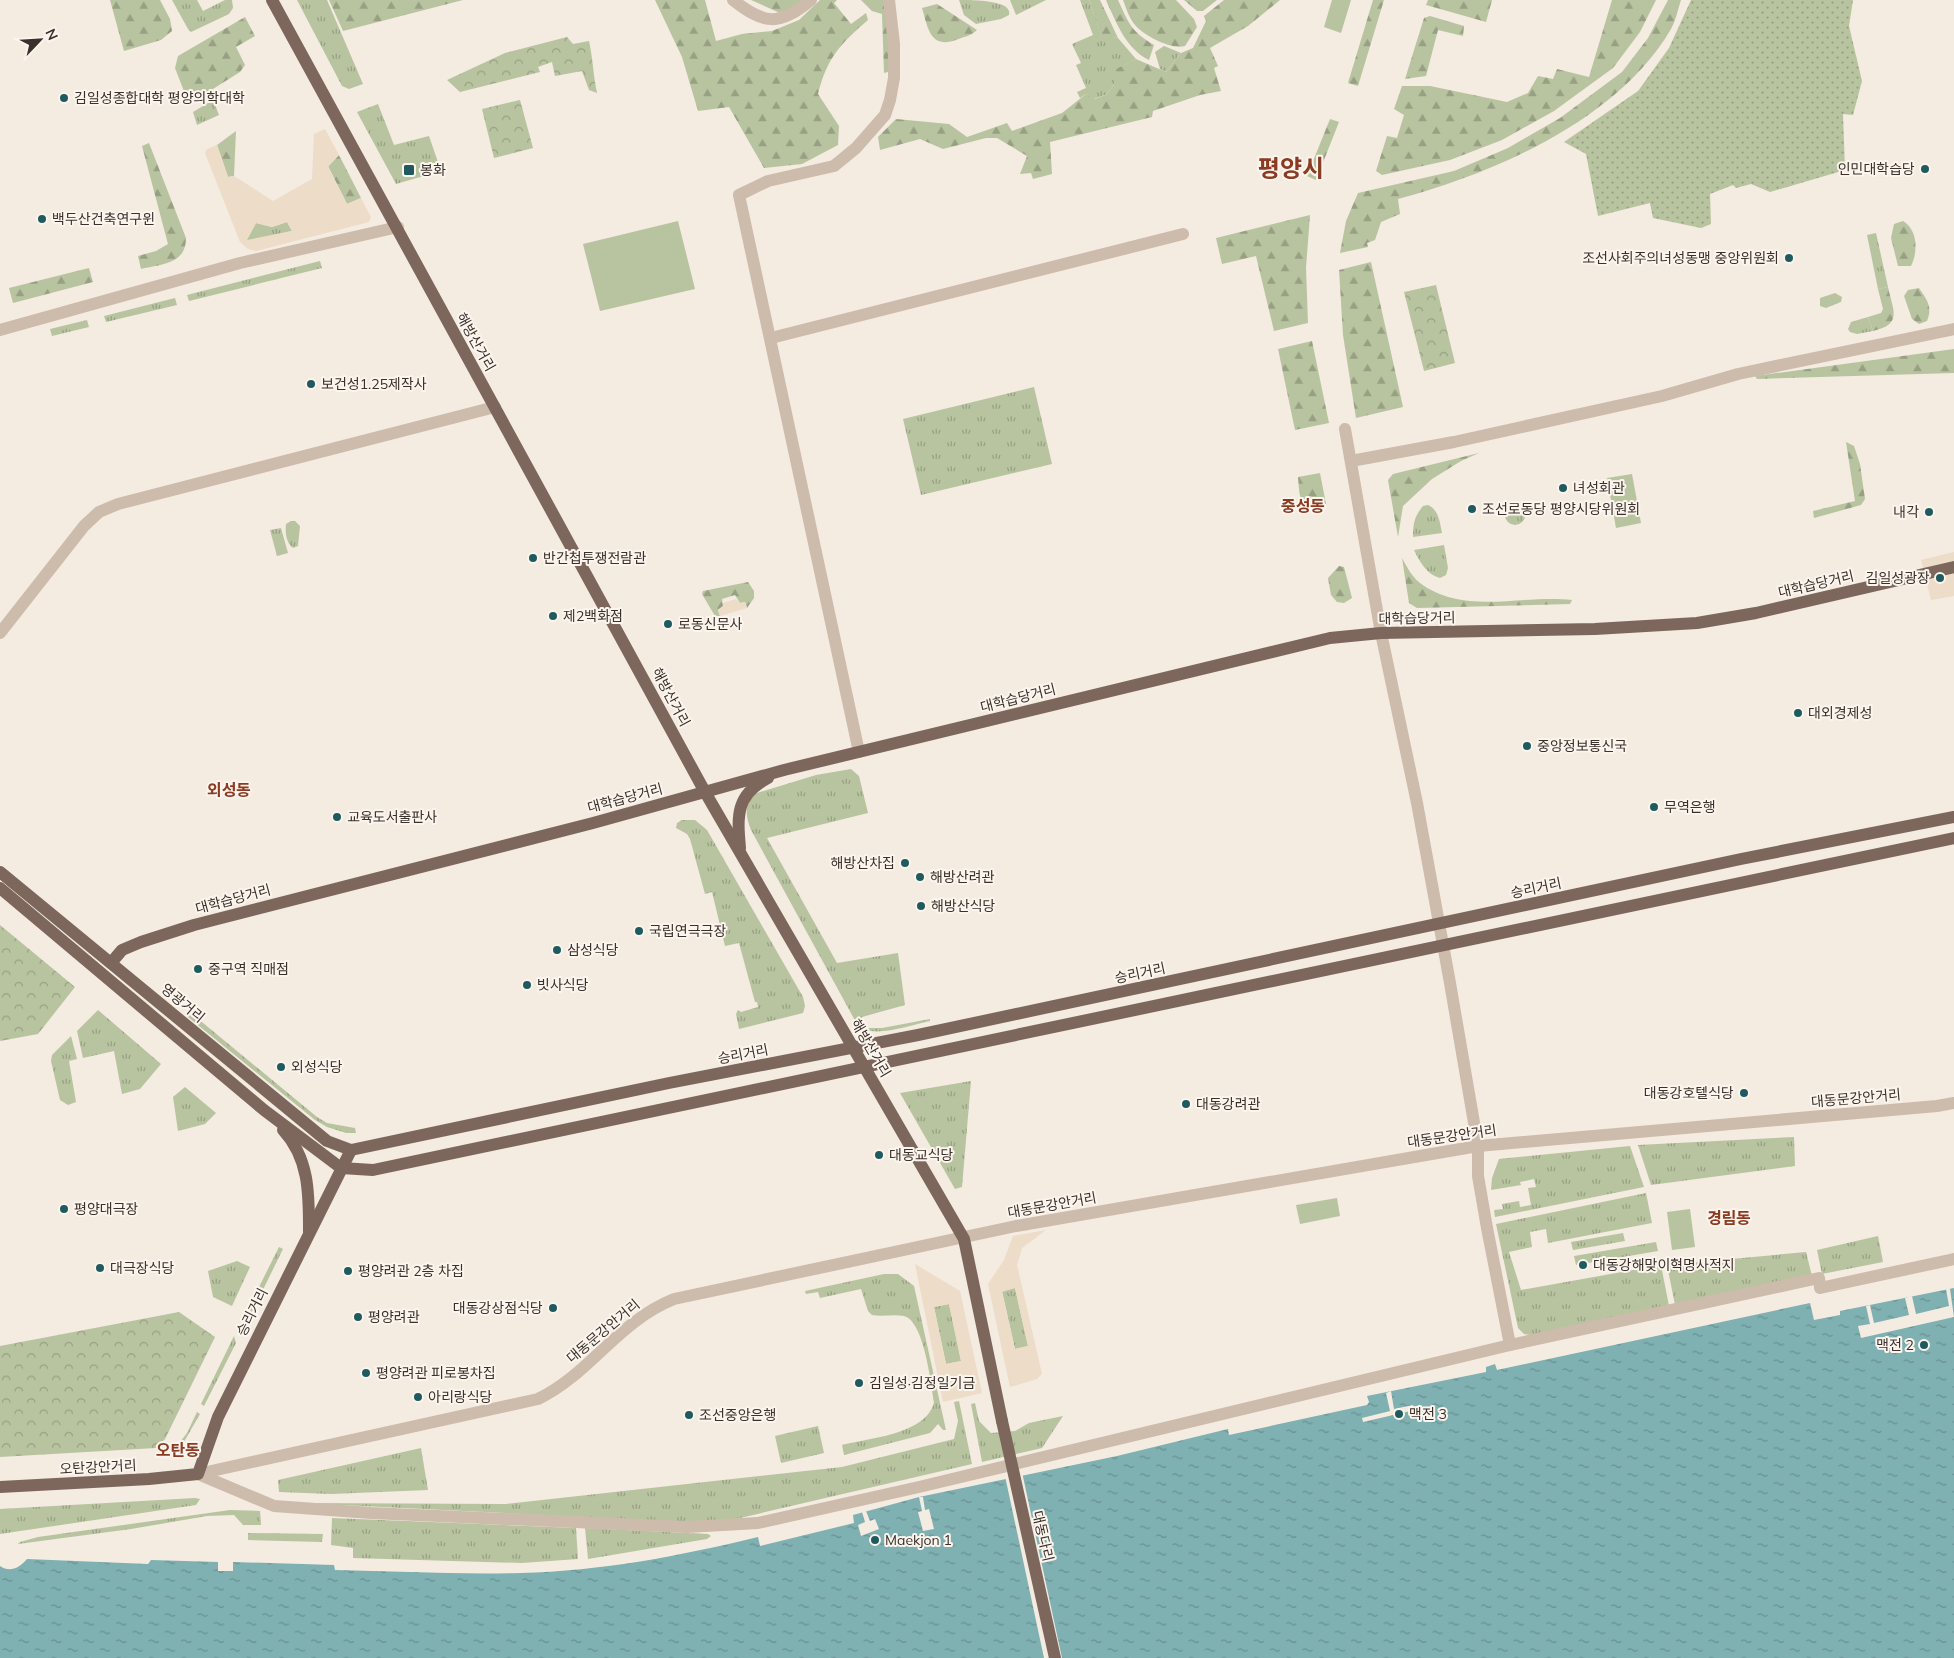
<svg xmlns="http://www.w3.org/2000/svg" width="1954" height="1658" font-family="Mulish,'Noto Sans KR',sans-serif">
<defs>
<pattern id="grass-tufts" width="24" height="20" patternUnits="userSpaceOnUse" patternTransform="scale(1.25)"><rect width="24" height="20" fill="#b8c4a0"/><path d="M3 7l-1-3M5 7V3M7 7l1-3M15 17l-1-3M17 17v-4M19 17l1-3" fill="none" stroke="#97a083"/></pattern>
<pattern id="forest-firs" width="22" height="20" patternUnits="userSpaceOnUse" patternTransform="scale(1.25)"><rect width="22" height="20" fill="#b8c4a0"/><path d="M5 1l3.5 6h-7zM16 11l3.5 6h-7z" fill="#97a083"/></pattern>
<pattern id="park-crowns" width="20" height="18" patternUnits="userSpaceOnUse" patternTransform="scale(1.25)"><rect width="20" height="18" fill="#b8c4a0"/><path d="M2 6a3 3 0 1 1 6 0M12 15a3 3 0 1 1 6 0" fill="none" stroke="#97a083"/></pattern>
<pattern id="garden-dots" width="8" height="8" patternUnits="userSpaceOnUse" patternTransform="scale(1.25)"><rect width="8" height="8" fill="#b8c4a0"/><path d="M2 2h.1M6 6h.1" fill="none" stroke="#97a083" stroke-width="1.8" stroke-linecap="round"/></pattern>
<pattern id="water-ripples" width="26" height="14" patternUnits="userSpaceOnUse" patternTransform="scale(1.25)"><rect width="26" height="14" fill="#7fb0b2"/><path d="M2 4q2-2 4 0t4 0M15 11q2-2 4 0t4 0" fill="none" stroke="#699091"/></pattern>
</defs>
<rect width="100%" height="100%" fill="#f4ebe1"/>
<!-- grass -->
<g fill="url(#grass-tufts)">
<path d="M172 0H197L203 11 225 0H232L233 8 229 14 191 32 188 29Z"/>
<path d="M297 0H327L363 84 349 89 342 86Z"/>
<path d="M959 0C973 0 1013 0 1009 15L1001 19 976 24 964 15Z"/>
<path d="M1010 0H1046L1016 15Z"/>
<path d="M1080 0H1089L1101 35 1118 38 1136 59 1115 70V83L1107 94 1094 99 1086 94 1080 98 1077 92 1086 88 1076 65 1081 63 1072 44 1093 35Z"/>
<path d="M1164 46 1181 53 1166 72 1160 69 1155 52Z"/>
<path d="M213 100 219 115 197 125 193 112Z"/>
<path d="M378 104 394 145 429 136 441 171 396 184 357 112Z"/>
<path d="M287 222 292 231 246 241 256 223 272 227Z"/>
<path d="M1876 233 1888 287 1878 289 1867 235Z"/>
<path d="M320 261 322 268 189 301 187 295Z"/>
<path d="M1835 293 1842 297 1841 302 1826 308 1820 306V298Z"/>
<path d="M175 298 177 305 106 322 104 316Z"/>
<path d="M1868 317 1873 331 1857 334 1850 332 1848 329 1851 322Z"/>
<path d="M87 320 89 327 52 336 50 329Z"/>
<path d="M1034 387 1052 464 921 495 903 419Z"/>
<circle cx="1515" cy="515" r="10"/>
<path d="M1428 505C1439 510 1440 523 1442 533L1413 537C1413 524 1414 517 1423 506Z"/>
<path d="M291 521H295L300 526 298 546 293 548C286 543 285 532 286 524Z"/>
<path d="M281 528 288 553 277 556 270 530Z"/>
<path d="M1444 545 1448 568 1446 575 1440 578C1426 574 1420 562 1414 550Z"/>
<path d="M851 769 859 776 868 813 767 838 837 963 898 953 905 1005 862 1017 864 1028H882L930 1019V1021C911 1025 873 1039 858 1026L751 830C745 815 744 804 757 793L816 775Z"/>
<path d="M682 820H695L707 830 803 997 805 1006 803 1013 739 1029 736 1014 738 1010 741 1012 758 1007 757 1002H755L739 943 725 946 712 892 705 894 690 839 687 834 676 828 677 823Z"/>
<path d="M98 1010 161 1064 140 1089 122 1094 114 1051 83 1058 77 1031Z"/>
<path d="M191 1013 317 1117 327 1123 355 1128 356 1133H346L327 1127 315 1120 188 1017Z"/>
<path d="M71 1036 77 1059 69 1061 76 1102 68 1105 60 1100 51 1061 52 1055Z"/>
<path d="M971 1081 962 1187 955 1189 900 1093Z"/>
<path d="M185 1087 216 1113 205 1124 178 1131 173 1097Z"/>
<path d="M1794 1137 1795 1166 1651 1185 1638 1145Z"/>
<path d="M1630 1146 1644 1187 1495 1217 1494 1210 1503 1209 1502 1204 1519 1201 1520 1207 1531 1205 1528 1188 1536 1187 1534 1179 1520 1182 1521 1185 1491 1190 1492 1178 1499 1159Z"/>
<path d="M1646 1193 1652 1223 1548 1243 1546 1229 1530 1232 1532 1247 1509 1252 1521 1290 1661 1265 1669 1306 1531 1335 1524 1334 1518 1328 1496 1224Z"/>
<path d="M1623 1233 1625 1241 1573 1250 1571 1242Z"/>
<path d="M1878 1236 1883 1262 1822 1274 1817 1250Z"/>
<path d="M1656 1242 1658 1251 1576 1265 1574 1256Z"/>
<path d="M279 1247 283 1249 251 1314 243 1319Z"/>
<path d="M1806 1252 1812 1276 1675 1305 1667 1265Z"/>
<path d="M1654 1258 1655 1262 1625 1267 1624 1263Z"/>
<path d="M237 1261 250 1267 232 1306 213 1297 208 1271Z"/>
<path d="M884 1274H898L914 1286 946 1430H943L938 1424 930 1433 844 1455 842 1445C870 1438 927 1434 934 1402 931 1383 924 1321 904 1316 893 1314 882 1317 872 1315L868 1311 861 1289 820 1298 818 1292 806 1294 805 1291Z"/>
<path d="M1015 1288 1028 1346 1015 1349 1002 1291Z"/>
<path d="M949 1304 961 1361 946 1364 934 1307Z"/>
<path d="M234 1336 236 1343 204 1406 201 1404Z"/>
<path d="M959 1401 972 1464 727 1521 685 1522 300 1503 506 1504 842 1467 954 1439 958 1421 954 1402Z"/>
<path d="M975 1403 979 1421 991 1433 1015 1431 1029 1423 1063 1416 1042 1448 982 1462 971 1404Z"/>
<path d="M197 1412 200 1414 181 1447 177 1446 187 1433Z"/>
<path d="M818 1426 824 1453 781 1463 775 1436Z"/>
<path d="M421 1448 428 1490 331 1494 279 1492 278 1480Z"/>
<path d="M195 1498 200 1499 196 1505 0 1534V1509Z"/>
<path d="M230 1510 260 1511 261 1525H243L234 1515 207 1516 131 1529 18 1544 20 1542 38 1537Z"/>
<path d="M332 1518 576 1528 578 1559 522 1563 353 1558V1548L331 1545Z"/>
<path d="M585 1528 708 1534 711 1536 707 1539 588 1559Z"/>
<path d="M248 1533 323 1534 322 1542 248 1540Z"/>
</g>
<!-- forest -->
<g fill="url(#forest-firs)">
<path d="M110 0H160L170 19 172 31 161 40 124 51Z"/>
<path d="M329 0H463L343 31Z"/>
<path d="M655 0H705L716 41 742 34 772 31 799 20 820 0H837L834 3 851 24 866 13 868 20C840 44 827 58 818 94L839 126 838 145 802 164 764 168 729 107 698 111 682 57Z"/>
<path d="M751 0H803L796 7 780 13Z"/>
<path d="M861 0H885L890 42 888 72 884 73 882 14 872 11Z"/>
<path d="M1089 0H1100L1118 38 1101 36Z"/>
<path d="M1106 0H1118C1129 24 1131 31 1154 45L1149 60C1126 49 1116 22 1106 0Z"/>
<path d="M1123 0H1176L1194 19 1197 27 1185 46C1172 50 1144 36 1135 25 1129 18 1126 8 1123 0Z"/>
<path d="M1184 0H1217L1203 11H1197Z"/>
<path d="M1224 0H1280L1248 26 1210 48 1218 66 1214 68 1221 91 1200 95 1153 111 1152 117 1050 142 1052 174 1033 179 1031 173 1020 174 1027 156 997 138H986L943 149 920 139 880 150 878 137 896 119 949 124 967 137 1007 123 1012 131 1062 113 1086 94 1095 99 1107 94 1115 83 1114 70 1136 59 1166 72 1181 53 1193 48 1206 21 1204 16Z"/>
<path d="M1373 0H1384L1358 86 1348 83Z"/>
<path d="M1428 0H1492L1486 22 1426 5Z"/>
<path d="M1612 0H1656L1640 32 1613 68 1554 111 1502 140 1450 160 1382 175 1376 171 1387 136 1397 138 1404 115 1394 109 1402 86H1430L1507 102 1528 93 1538 76 1553 79 1557 69 1589 77Z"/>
<path d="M1668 0H1681C1678 9 1676 20 1671 29 1618 120 1495 173 1398 199L1400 214 1381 222 1375 240 1367 243 1368 247 1340 253 1346 221 1358 193 1454 171 1508 148 1560 118 1622 72 1648 38Z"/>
<path d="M937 4 977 30C971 36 963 37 956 40 930 49 928 28 922 8Z"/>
<path d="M1430 16 1464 26 1463 36 1438 30 1426 76 1405 79 1424 18Z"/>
<path d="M245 17 255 36 236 47 245 65 240 72 189 104 175 68 178 56Z"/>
<path d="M1330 119 1339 122 1316 180 1307 176Z"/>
<path d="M236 131 234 176 228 177 217 145Z"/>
<path d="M149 143 186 238C186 264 162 264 141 269L138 256 156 251 168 244 142 146Z"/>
<path d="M339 155 361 198 347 204 328 166Z"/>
<path d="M1310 215 1306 268 1308 323 1274 331 1256 256 1222 264 1216 238Z"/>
<path d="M1903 221C1918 230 1918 252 1911 266H1898L1891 238 1894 224Z"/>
<path d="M1371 262 1403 407 1356 418 1343 335 1339 270Z"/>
<path d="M89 268 93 282 13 303 9 288Z"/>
<path d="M1888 287C1893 311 1903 324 1873 331L1868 317 1881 313 1883 309 1878 289Z"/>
<path d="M1919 288C1927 300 1933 307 1927 321L1919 324 1912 319 1904 296 1908 290Z"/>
<path d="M1312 341 1329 423 1295 430 1278 349Z"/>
<path d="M1954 349V373L1757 379 1755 376Z"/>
<path d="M1846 442 1854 446 1860 464 1865 499 1861 505 1814 518 1813 511 1855 501Z"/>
<path d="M1479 453 1461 461 1432 479 1403 506 1398 537 1388 480 1393 474Z"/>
<path d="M1320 473 1326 504C1299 509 1300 501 1298 477Z"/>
<path d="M1402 558C1407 567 1412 577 1420 583 1464 616 1523 594 1572 600L1570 604 1417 608 1409 603Z"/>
<path d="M1339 566 1344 567 1352 598 1344 603 1337 602 1331 595 1328 578Z"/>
<path d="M748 582 754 591V598L747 608 745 602 740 603 735 595 722 599 723 606 718 610 720 616H715L702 594 703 591Z"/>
</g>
<!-- park -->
<g fill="url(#park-crowns)">
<path d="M567 37 573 44 589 41C593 59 593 75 597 93L589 90 582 71 555 76 552 62 538 67 540 72 460 92 447 80 505 53Z"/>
<path d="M520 100 533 148 494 158 482 109Z"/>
<path d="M1436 285 1455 363 1424 371 1404 292Z"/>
<path d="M0 925 75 987 38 1034 0 1041Z"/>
<path d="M179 1312 215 1337 165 1439 156 1448 0 1457V1346Z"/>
</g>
<!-- garden -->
<path fill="url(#garden-dots)" d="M1691 0H1853L1849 26 1862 81 1853 115 1843 114 1845 170 1770 192 1751 184 1736 188 1733 185 1710 194 1711 224 1701 228 1653 218 1650 203 1598 216 1586 154 1564 142 1638 91 1669 48Z"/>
<!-- pitch -->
<g fill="#b8c4a0">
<path d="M1332 0H1351L1341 33 1324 27Z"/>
<path d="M678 221 695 289 600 311 583 244Z"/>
<path d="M1632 474 1641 523 1616 528 1607 478Z"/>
<path d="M1337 1198 1340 1216 1300 1224 1296 1205Z"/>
<path d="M1690 1209 1695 1247 1672 1250 1667 1212Z"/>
</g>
<!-- plaza -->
<g fill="#ecdcc8" fill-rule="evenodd">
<path d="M325 129 339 155 328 167 347 204 361 198 371 217 369 222 256 251 248 249 240 242 205 153 207 149 217 145 228 177 234 176 273 201 312 179 314 134ZM287 222 292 231 247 240 256 223 272 227Z"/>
<path d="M1954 552V596L1931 600 1921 560Z"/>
<path d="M736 599 740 603 745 602 747 608 720 616 718 610 723 606V603Z"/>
<path d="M1046 1230 1022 1248 1017 1265 1042 1374 1037 1379 1010 1387 988 1284 1004 1260 1013 1236ZM1015 1288 1028 1346 1015 1349 1002 1292Z"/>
<path d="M915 1264 960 1291 982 1393 943 1402ZM949 1304 961 1361 946 1364 934 1307Z"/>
</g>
<!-- water -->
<path fill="url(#water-ripples)" d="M1954 1288V1658H0V1566C10 1573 19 1568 27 1559L148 1564 151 1560 218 1562V1571H233V1562L334 1565 335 1570C397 1571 459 1575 521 1573 601 1571 680 1556 758 1537L760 1546 854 1523 853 1515 919 1497 1117 1456 1228 1429 1229 1435 1367 1405 1369 1402 1367 1396 1486 1372V1367L1495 1364 1497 1370 1810 1303 1814 1320 1840 1315V1311Z"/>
<!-- pier -->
<g fill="#f4ebe1">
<path d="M1946 1289H1950L1954 1317 1861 1338 1858 1326 1870 1324 1866 1306 1870 1305 1874 1323 1909 1315 1905 1298 1912 1296 1916 1314 1949 1306Z"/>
<path d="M1391 1391 1394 1409 1413 1405 1415 1410 1363 1422 1362 1418 1390 1411 1386 1393Z"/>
<path d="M1022 1472 1062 1658H1044L1005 1476Z"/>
<path d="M919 1497H923L925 1510 929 1509 934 1529 923 1531 918 1512 922 1511Z"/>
<path d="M866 1511 870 1521 875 1519 879 1529 861 1536 858 1525 865 1522 862 1512Z"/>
</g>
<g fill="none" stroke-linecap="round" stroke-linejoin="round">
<!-- minor -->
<g stroke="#cdbbac" stroke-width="12">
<path d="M733 0C765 25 779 26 811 0"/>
<path d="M0 330 240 263 398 227"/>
<path d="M771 338 1183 234"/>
<path d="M1345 429 1381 633 1417 803 1450 983 1478 1146V1176L1487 1228 1510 1345"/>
<path d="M1351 461 1454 442 1662 396 1738 374 1954 329"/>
<path d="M0 633 84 526 99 512 118 504 495 407"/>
<path d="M859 752 739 195 768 181 834 166 856 148 885 115 890 100 894 78V44L889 0"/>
<path d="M198 1474 538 1399C590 1374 617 1322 674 1299L1016 1226 1478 1146 1937 1106 1954 1103"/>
<path d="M198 1474 274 1506 371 1513 687 1527 758 1523 919 1487 1510 1345 1819 1278 1820 1288 1954 1259"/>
</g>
<!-- major -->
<g stroke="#7d675c" stroke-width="12">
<path d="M272 0 705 792 964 1239 1002 1421"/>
<path d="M740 848C737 815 736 795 768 778"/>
<path d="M0 872 327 1141 351 1150 669 1083 918 1035 1741 859 1954 817"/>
<path d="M0 888 264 1110 341 1168 373 1170 1954 838"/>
<path d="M111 963 122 950 141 942 194 925 593 823 784 770 1330 638 1381 633 1595 629 1697 623 1756 613 1954 567"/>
<path d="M283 1130C310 1159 309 1196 309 1233"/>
<path d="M0 1487 149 1479 198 1474 218 1417 351 1150"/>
</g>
<!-- major-bridge -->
<path stroke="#7d675c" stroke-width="12" d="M1002 1421 1055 1658"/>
</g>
<!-- markers -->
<g fill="#1f5a5e" stroke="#fbf5ee" stroke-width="2">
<circle cx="64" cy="98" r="5"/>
<circle cx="1925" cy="169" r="5"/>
<rect x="403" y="164" width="12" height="12" rx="2.5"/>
<circle cx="42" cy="219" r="5"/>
<circle cx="1789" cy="258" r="5"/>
<circle cx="311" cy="384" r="5"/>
<circle cx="1563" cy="488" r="5"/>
<circle cx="1472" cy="509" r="5"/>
<circle cx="1929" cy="512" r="5"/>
<circle cx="533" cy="558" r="5"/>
<circle cx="1940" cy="578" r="5"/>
<circle cx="553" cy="616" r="5"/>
<circle cx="668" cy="624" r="5"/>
<circle cx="1798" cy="713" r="5"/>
<circle cx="1527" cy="746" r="5"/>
<circle cx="1654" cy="807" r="5"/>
<circle cx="337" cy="817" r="5"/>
<circle cx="905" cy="863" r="5"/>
<circle cx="920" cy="877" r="5"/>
<circle cx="921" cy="906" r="5"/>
<circle cx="639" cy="931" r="5"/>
<circle cx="557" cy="950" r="5"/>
<circle cx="198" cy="969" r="5"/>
<circle cx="527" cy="985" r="5"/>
<circle cx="281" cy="1067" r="5"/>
<circle cx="1744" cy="1093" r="5"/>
<circle cx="1186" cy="1104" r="5"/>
<circle cx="879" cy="1155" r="5"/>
<circle cx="64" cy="1209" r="5"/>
<circle cx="1583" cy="1265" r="5"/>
<circle cx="100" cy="1268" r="5"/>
<circle cx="348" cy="1271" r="5"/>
<circle cx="553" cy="1308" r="5"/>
<circle cx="358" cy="1317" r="5"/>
<circle cx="1924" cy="1345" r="5"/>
<circle cx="366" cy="1373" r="5"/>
<circle cx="859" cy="1383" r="5"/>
<circle cx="418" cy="1397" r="5"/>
<circle cx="1399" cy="1414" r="5"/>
<circle cx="689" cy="1415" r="5"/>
<circle cx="875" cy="1540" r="5"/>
</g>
<g text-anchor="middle" stroke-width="4" stroke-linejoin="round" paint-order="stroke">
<!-- poi labels -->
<g font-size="14" fill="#3b302b" stroke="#fbf5ee" text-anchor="start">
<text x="74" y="103">김일성종합대학 평양의학대학</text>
<text x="1915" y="174" text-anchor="end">인민대학습당</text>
<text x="420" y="175">봉화</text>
<text x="52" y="224">백두산건축연구윈</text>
<text x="1779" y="263" text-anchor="end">조선사회주의녀성동맹 중앙위원회</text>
<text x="321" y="389">보건성1.25제작사</text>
<text x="1573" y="493">녀성회관</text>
<text x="1482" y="514">조선로동당 평양시당위원회</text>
<text x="1919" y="517" text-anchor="end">내각</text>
<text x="543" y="563">반간첩투쟁전람관</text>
<text x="1930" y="583" text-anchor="end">김일성광장</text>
<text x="563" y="621">제2백화점</text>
<text x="678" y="629">로동신문사</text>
<text x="1808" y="718">대외경제성</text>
<text x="1537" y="751">중앙정보통신국</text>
<text x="1664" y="812">무역은행</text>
<text x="347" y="822">교육도서출판사</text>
<text x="895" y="868" text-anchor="end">해방산차집</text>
<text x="930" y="882">해방산려관</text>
<text x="931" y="911">해방산식당</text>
<text x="649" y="936">국립연극극장</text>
<text x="567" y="955">삼성식당</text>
<text x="208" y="974">중구역 직매점</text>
<text x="537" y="990">빗사식당</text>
<text x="291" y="1072">외성식당</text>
<text x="1734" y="1098" text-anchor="end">대동강호텔식당</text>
<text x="1196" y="1109">대동강려관</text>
<text x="889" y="1160">대동교식당</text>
<text x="74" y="1214">평양대극장</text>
<text x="1593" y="1270">대동강해맞이혁명사적지</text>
<text x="110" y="1273">대극장식당</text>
<text x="358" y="1276">평양려관 2층 차집</text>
<text x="543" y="1313" text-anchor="end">대동강상점식당</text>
<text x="368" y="1322">평양려관</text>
<text x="1914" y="1350" text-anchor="end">맥전 2</text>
<text x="376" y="1378">평양려관 피로봉차집</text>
<text x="869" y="1388">김일성·김정일기금</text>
<text x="428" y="1402">아리랑식당</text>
<text x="1409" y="1419">맥전 3</text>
<text x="699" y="1420">조선중앙은행</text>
<text x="885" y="1545">Maekjon 1</text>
</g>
<!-- street labels -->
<g font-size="14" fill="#3b302b" stroke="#fbf5ee">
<text transform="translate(476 342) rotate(61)" y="5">해방산거리</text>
<text transform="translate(1816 584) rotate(-13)" y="5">대학습당거리</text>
<text transform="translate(1417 618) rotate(-1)" y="5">대학습당거리</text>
<text transform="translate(671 697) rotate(62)" y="5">해방산거리</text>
<text transform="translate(1018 698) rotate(-14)" y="5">대학습당거리</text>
<text transform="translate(625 798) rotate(-15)" y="5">대학습당거리</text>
<text transform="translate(1536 888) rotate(-12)" y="5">승리거리</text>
<text transform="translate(233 899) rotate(-15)" y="5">대학습당거리</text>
<text transform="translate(1140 973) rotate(-12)" y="5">승리거리</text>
<text transform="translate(183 1003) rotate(40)" y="5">영광거리</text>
<text transform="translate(871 1048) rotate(60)" y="5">해방산거리</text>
<text transform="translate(743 1054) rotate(-11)" y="5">승리거리</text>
<text transform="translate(1856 1098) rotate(-5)" y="5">대동문강안거리</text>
<text transform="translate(1452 1136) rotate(-8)" y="5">대동문강안거리</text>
<text transform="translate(1052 1205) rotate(-10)" y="5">대동문강안거리</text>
<text transform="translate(252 1312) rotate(-63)" y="5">승리거리</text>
<text transform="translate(603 1331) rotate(-40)" y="5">대동문강안거리</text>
<text transform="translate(98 1467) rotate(-3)" y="5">오탄강안거리</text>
<text transform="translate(1043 1536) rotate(77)" y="5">대동다리</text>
</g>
<!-- quarter labels -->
<g font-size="16" font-weight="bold" fill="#8c3b22" stroke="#fbf5ee">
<text x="1303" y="512">중성동</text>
<text x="229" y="796">외성동</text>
<text x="1729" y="1224">경림동</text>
<text x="178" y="1456">오탄동</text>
</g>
<!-- town labels -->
<g font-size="24" font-weight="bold" fill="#8c3b22" stroke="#fbf5ee">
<text x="1291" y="177">평양시</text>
</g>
</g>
<!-- north arrow -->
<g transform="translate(40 40) rotate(65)" stroke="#fbf5ee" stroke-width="4" paint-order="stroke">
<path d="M0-4L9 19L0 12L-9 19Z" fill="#3b302b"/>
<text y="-8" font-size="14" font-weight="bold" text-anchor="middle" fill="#3b302b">N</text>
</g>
</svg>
